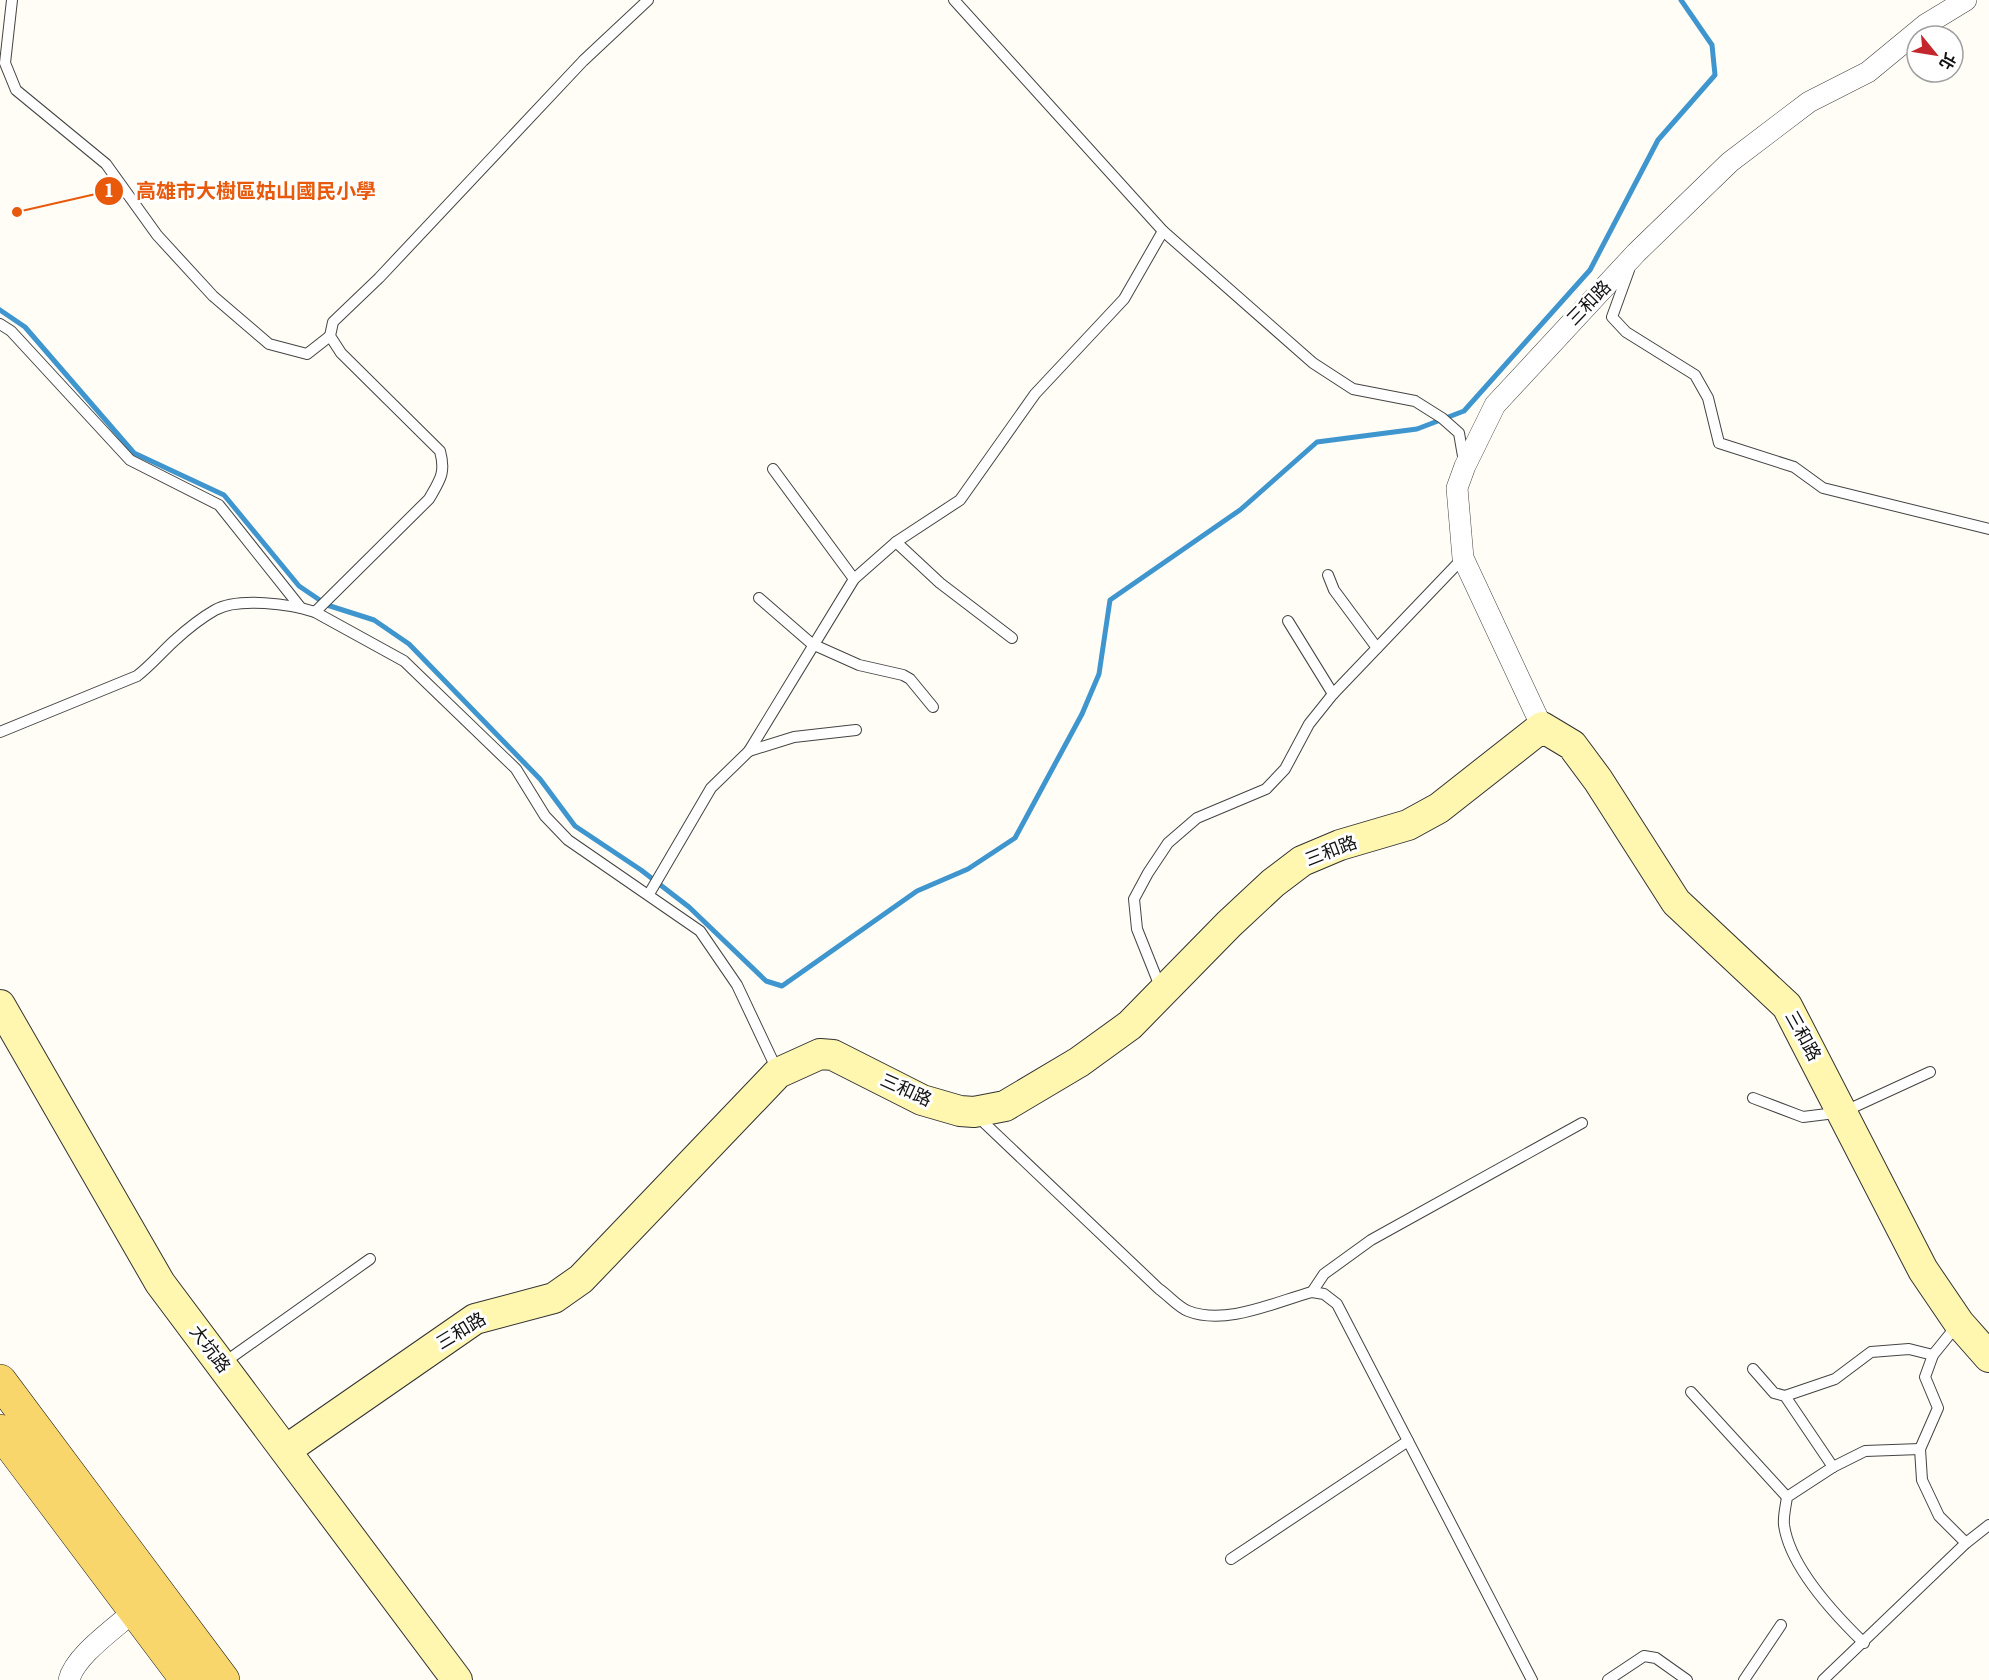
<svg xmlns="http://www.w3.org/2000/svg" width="1989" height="1680" font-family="Literata,'Noto Sans TC',serif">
<rect width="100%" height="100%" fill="#fffdf5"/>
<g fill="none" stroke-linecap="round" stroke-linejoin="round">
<!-- stream -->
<path stroke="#3f96cf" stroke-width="5" d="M0 310 25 327 134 453 224 495 299 586 327 605 374 620 409 644 540 779 575 826 641 870 689 907 766 981 782 986 917 891 968 869 1015 838 1082 714 1099 674 1110 600 1240 510 1317 442 1417 429 1464 411 1590 270 1658 140 1715 75 1712 45 1681 0"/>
<defs>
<g id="lane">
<path d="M12 0 5 63 16 90 106 164 157 235 213 296 269 344 307 354 330 336"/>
<path d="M954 0 1163 231 1313 363 1353 389 1415 401 1442 418 1459 433 1464 462"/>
<path d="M1629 270 1612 317 1626 332 1695 375 1708 398 1719 443 1794 467 1823 488 1989 529"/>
<path d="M0 324 11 331 130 460 219 505 301 608"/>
<path d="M773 469 854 579"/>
<path d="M896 542 940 583 1012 638"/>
<path d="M1328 575 1334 590 1377 648"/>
<path d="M759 598 812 644 859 665 903 675 910 679 933 707"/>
<path d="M315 612 429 499C440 480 446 473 440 451L341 353 330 336 333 322 379 278 583 61 648 0"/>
<path d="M1288 621 1333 694"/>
<path d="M0 732 137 676C151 665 161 653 174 641 186 630 201 618 215 610 238 597 291 604 315 612L404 661 516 769 545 816 568 840 700 931 737 985 778 1072"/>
<path d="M749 751 794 737 856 730"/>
<path d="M649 894 711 788 749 751 854 579 896 542 960 500 1035 394 1124 299 1163 231"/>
<path d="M1161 989 1137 929 1134 899 1148 873 1168 843 1197 818 1266 789 1285 769 1309 724 1333 694 1463 558"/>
<path d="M1753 1098 1803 1117 1843 1112 1930 1072"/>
<path d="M977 1116 1159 1289C1168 1295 1178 1307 1188 1311 1226 1326 1275 1302 1312 1292L1324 1294 1337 1304 1532 1680"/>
<path d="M1312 1292 1324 1274 1371 1240 1582 1123"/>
<path d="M1958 1324 1933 1355 1925 1377 1938 1408 1920 1449 1922 1480 1939 1516 1966 1543"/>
<path d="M222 1364 370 1259"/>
<path d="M1753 1369 1774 1393 1785 1396 1833 1467"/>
<path d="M1691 1392 1787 1497"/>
<path d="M1785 1396 1835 1379 1871 1352 1909 1349 1933 1355"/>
<path d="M1231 1559 1408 1441"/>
<path d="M1864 1643C1834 1614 1790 1567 1784 1525 1783 1516 1786 1505 1787 1497L1833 1467 1865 1451 1920 1449"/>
<path d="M1608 1680 1644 1656 1656 1658 1687 1680"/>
<path d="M1744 1680 1781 1625"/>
<path d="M1823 1680 1966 1543 1989 1525"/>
</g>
<g id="street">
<path d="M1542 727 1463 558 1457 488 1465 466 1495 405 1636 253 1730 162 1809 102 1868 72 1925 25 1966 0"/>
<path d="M69 1680C75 1655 116 1628 135 1610"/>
</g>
<g id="secondary">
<path d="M0 1005 160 1283 457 1680"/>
<path d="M286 1450 475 1319 554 1298 581 1279 778 1073 820 1054 833 1055 922 1100 960 1111 974 1112 1005 1106 1079 1062 1130 1025 1229 924 1273 883 1302 861 1340 845 1408 825 1439 808 1542 727 1572 745 1598 780 1676 902 1787 1006 1923 1270 1959 1323 1989 1357"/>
</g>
<g id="primary">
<path d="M0 1381 223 1680"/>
<path d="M0 1431 187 1680"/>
</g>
</defs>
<!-- lane casing -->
<use href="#lane" stroke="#444" stroke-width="12"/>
<!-- street casing -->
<use href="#street" stroke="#444" stroke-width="22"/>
<!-- secondary casing -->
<use href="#secondary" stroke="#333" stroke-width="32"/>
<!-- primary casing -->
<use href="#primary" stroke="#222" stroke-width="34"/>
<!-- lane -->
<use href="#lane" stroke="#fff" stroke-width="10"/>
<!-- street -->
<use href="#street" stroke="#fff" stroke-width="21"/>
<!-- secondary -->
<use href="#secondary" stroke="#fff6b0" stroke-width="30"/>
<!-- primary -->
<use href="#primary" stroke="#f9d66b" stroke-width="33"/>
</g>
<g text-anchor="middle" stroke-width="6" stroke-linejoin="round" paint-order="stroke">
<!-- street labels -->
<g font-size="18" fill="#111" stroke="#fff">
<text transform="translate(1589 303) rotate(-46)" y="6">三和路</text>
<text transform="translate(1331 851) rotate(-21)" y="6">三和路</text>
<text transform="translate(1803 1036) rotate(61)" y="6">三和路</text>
<text transform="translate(906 1090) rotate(24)" y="6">三和路</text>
<text transform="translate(461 1331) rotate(-31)" y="6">三和路</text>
<text transform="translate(210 1349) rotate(53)" y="6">大坑路</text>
</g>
</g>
<!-- callouts -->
<path fill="none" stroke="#e8590c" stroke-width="2" d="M17 212L109 191"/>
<g fill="#e8590c" stroke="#fff" stroke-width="2">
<circle cx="17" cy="212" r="6"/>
<circle cx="109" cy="191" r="15"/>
</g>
<g font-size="18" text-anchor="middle" font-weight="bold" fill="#fff">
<text x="109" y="197">1</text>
</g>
<g font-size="20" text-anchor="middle" font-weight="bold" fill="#e8590c" stroke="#fff" stroke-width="6" stroke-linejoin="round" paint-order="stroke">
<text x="256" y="198">高雄市大樹區姑山國民小學</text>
</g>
<!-- north arrow -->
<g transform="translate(1935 54) rotate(120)"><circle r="28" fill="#ffffff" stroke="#a0a0a0" stroke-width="1.5"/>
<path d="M0-4.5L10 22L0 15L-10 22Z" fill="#c4262e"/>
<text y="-9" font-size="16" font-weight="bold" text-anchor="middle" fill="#111111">北</text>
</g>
</svg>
